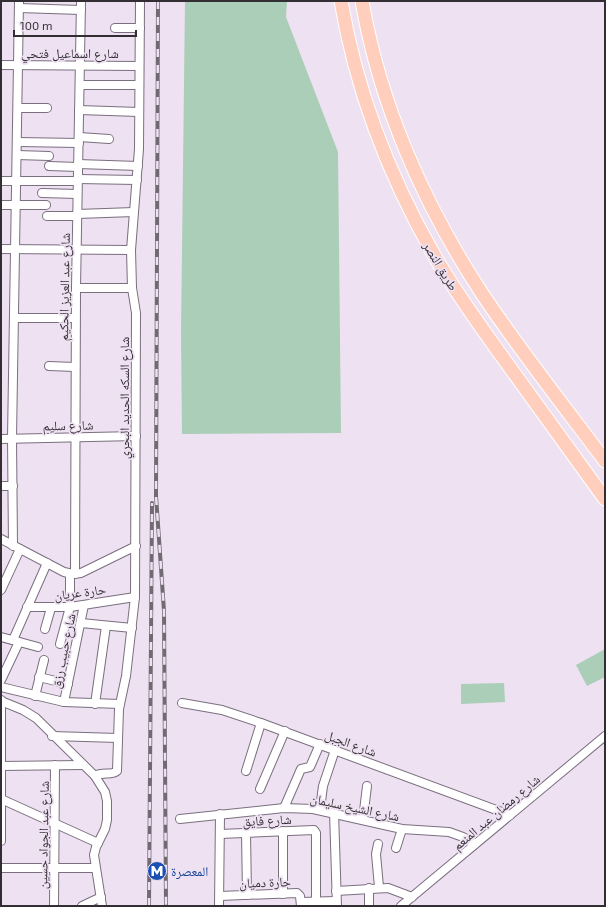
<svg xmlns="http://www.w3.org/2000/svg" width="606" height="907" font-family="'Exo 2','Noto Naskh Arabic',sans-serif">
<rect width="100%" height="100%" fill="#eee1f2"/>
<!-- green -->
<g fill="#aaceb8">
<path d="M185 1H287L286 17 338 152 341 433 182 434 181 333Z"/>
<path d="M605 649V677L587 686 576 665Z"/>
<path d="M504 683 505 702 461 704V684Z"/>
</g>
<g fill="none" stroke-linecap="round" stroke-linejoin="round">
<defs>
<g id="minor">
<path d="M19 8 81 10"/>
<path d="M115 28H140"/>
<path d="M1 65 139 66"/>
<path d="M80 85H139"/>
<path d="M18 108H47"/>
<path d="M79 110 139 112"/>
<path d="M79 137 109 139"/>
<path d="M18 142 79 143"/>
<path d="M17 155 49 156"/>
<path d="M78 164 138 166"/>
<path d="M49 166 78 167"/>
<path d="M78 179 137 180"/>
<path d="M1 181H78"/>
<path d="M42 193 77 194"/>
<path d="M1 205H46"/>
<path d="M77 214 134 212"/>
<path d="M47 216H77"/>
<path d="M1 249 131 250"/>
<path d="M76 288H132"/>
<path d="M16 318H75"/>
<path d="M49 366 75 367"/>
<path d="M1 439 136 436"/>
<path d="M1 486H13"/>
<path d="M1 539 64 572 73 574 81 573 136 546"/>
<path d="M13 546 12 438 19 1"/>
<path d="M75 574 76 288 81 1"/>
<path d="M1 590 20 549"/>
<path d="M27 607H70L135 597"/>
<path d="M81 623 132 628"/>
<path d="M45 629 51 608"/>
<path d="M1 637 38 647"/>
<path d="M13 640 47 563"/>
<path d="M60 644 70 607V574"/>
<path d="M39 677 68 684"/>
<path d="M1 680 19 642"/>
<path d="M1 687 64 702 120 704"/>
<path d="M35 696 44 660"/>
<path d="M1 700V841"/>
<path d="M1 701 23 710 36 718 95 776 105 792 107 801V820L105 829 96 847 94 855 102 906"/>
<path d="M64 702 84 605"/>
<path d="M182 703 222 710 261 723 510 815"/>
<path d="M95 704 106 626"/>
<path d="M52 736 118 738"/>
<path d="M1 766 82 765"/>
<path d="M246 771 261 723"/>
<path d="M95 776C102 771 112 776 117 771L119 709 126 676 135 597 136 313 132 288 131 250 139 149 140 1"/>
<path d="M260 789 285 731"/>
<path d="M1 799 98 843"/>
<path d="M284 808 301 769 310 767 320 744"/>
<path d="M320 809 323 786 335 750"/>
<path d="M334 812 337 906"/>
<path d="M180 819 284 808 313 809 402 829 449 832 463 837 475 844"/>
<path d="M363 819 367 786"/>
<path d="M283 831V894"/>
<path d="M246 833 247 895"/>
<path d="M220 834 314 830 316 833V902"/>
<path d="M378 844 376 854 379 887"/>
<path d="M396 848 402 829"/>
<path d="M1 868H94"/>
<path d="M369 888V906"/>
<path d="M336 891 388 888 412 897"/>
<path d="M220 896 297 893 300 896 301 906"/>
<path d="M301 902 336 901"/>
<path d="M54 906 55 765"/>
<path d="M82 906 101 897"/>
<path d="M219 906 220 814"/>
<path d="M401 906 605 736"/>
</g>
<g id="trunk">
<path d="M341 1C356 90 389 176 434 255 455 292 481 327 506 362 539 408 572 454 605 499"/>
<path d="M362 1C380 106 425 207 483 295 521 352 564 406 605 461"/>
</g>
</defs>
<!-- minor casing -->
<use href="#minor" stroke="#7a6f7e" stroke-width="10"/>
<!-- trunk casing -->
<use href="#trunk" stroke="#fff" stroke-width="15"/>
<!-- minor -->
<use href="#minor" stroke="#fff" stroke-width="8"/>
<!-- trunk -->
<use href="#trunk" stroke="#ffcebc" stroke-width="13"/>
<defs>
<g id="rail">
<path d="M158 1 156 496 164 611 166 906"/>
<path d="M149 906 152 503"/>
</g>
</defs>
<!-- rail casing -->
<use href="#rail" stroke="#716a73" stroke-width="4"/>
<!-- rail -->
<use href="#rail" stroke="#eee1f2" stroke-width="2.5" stroke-dasharray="8" stroke-linecap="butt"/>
</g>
<!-- icons -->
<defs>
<symbol id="metro-disc" viewBox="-11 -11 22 22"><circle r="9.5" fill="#1a4fb4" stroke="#eee1f2"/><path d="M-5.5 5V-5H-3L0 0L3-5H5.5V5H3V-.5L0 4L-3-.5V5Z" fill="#fff"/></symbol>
</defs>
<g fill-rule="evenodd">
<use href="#metro-disc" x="146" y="860" width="22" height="22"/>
</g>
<g text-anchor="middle" stroke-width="3.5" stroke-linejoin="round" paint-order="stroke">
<!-- street labels -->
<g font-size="13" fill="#332e34" stroke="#eee1f2">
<text x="70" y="58">شارع اسماعيل فتحي</text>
<text transform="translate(441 266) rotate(59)" y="5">طريق النصر</text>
<text transform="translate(64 287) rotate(-89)" y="5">شارع عبد العزيز الحكيم</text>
<text transform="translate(124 398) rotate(-90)" y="5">شارع السكه الحديد البحري</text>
<text transform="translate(68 425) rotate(-1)" y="5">شارع سليم</text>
<text transform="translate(80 592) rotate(-7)" y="5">حارة عريان</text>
<text transform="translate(63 651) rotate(-78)" y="5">شارع حبيب رزق</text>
<text transform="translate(351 743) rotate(20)" y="5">شارع الجبل</text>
<text transform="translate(355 807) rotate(12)" y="5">شارع الشيخ سليمان</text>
<text transform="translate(496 812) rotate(-40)" y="5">شارع رمضان عبد المنعم</text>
<text transform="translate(267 820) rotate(-3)" y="5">شارع فايق</text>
<text transform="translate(43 835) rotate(-89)" y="5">شارع عبد الجواد حسين</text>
<text transform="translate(265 882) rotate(-2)" y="5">حارة دميان</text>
</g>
<!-- transit labels -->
<g font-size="13" fill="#164399" stroke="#eee1f2" text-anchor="start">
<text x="171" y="876">المعصرة</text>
</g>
</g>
<!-- border -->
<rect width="606" height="907" fill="none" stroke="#332e34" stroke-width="4"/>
<!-- scale -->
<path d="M14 30v6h122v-6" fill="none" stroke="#332e34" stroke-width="2"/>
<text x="20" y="30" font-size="12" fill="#332e34" stroke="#eee1f2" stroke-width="3" paint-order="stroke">100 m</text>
</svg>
